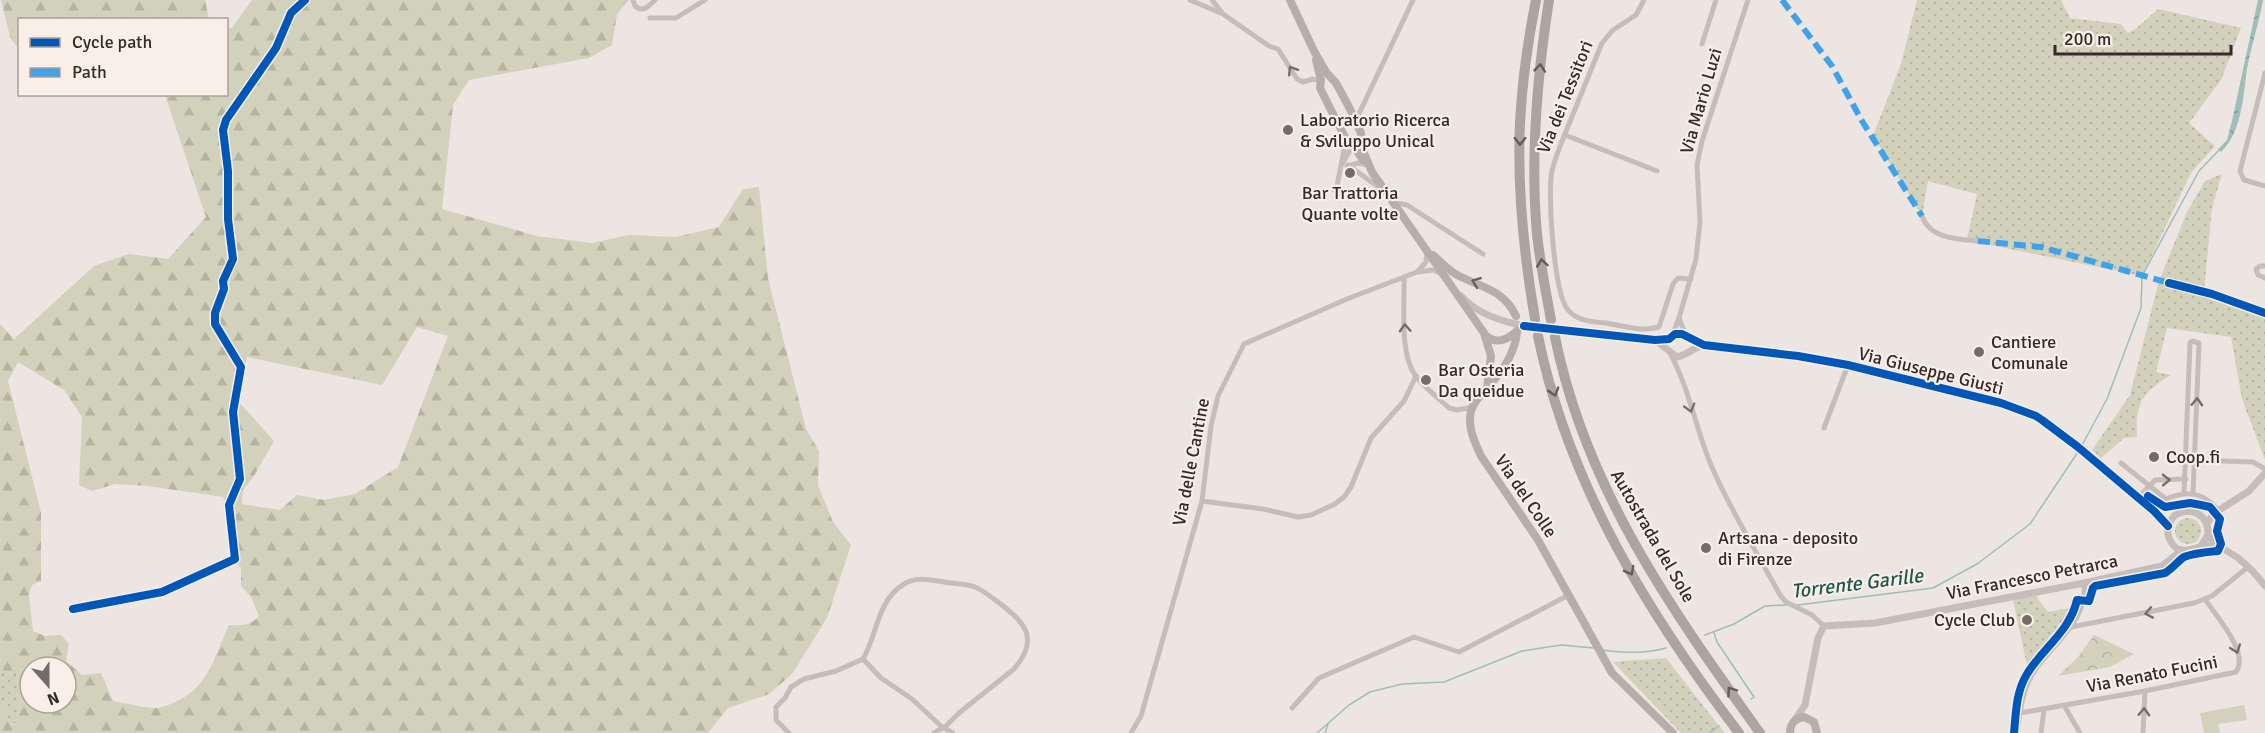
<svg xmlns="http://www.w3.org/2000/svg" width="2265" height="733" font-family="Signika,sans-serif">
<defs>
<pattern id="grass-dots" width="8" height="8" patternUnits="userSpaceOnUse" patternTransform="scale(1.5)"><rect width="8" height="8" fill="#d2d1bb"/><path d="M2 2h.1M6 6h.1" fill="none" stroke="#b5b4a1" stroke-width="1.8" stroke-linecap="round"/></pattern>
<pattern id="forest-firs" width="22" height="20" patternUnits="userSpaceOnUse" patternTransform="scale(1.5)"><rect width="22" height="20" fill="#d2d1bb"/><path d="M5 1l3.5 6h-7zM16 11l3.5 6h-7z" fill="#b5b4a1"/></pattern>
<pattern id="park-crowns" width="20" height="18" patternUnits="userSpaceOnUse" patternTransform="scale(1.5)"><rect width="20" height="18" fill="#d2d1bb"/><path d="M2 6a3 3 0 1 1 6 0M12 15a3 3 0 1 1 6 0" fill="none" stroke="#b5b4a1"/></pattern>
<pattern id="water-ripples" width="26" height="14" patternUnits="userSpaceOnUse" patternTransform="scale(1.5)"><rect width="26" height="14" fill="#9dbeb9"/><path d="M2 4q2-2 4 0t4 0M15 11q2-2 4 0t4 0" fill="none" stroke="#819b96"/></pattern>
</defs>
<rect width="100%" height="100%" fill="#ede5e1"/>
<!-- grass -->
<g fill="url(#grass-dots)">
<path d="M1917 0H2061L2070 18 2121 24 2128 33 2137 28 2158 9 2241 28 2221 80 2189 123 2215 146 2191 173 2142 276 1971 241 1967 239 1977 194 1928 181 1922 216 1873 136 1901 64Z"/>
<path d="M2222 174 2212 208 2204 292 2183 287 2265 313V460L2242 399 2231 337 2167 328 2156 372 2171 375C2142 393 2135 402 2137 437L2124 438 2101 458 2092 450 2130 395 2159 281 2187 212 2205 181Z"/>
<circle cx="2188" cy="531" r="13"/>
<path d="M2035 595 2048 612 2075 607 2066 626 2028 670 2013 600Z"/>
<path d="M1666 658 1719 726 1725 733H1681L1613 662Z"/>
<path d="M0 672 16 673 21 697 17 722 10 725 0 695Z"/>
</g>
<!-- forest -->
<g fill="url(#forest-firs)" fill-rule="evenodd">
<path d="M1 0H205L209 19 20 20 19 50 10 37Z"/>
<path d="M252 0H629L617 14 612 45 589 58 469 80 453 105 442 209 537 236 592 243 628 235 676 237 719 227 743 189 759 187 768 278 806 429 819 451 818 485 833 522 851 545 827 618 792 674 769 694 728 708 708 733H0V695L11 725 17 722 21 697 16 673 0 672V324L14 339 94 266 129 254 168 259 206 217 165 95 226 94 227 29 232 28ZM417 327 448 336 398 467 355 494 324 500 297 495 280 510 242 504 243 490 254 476 274 441 237 400 247 357 382 385ZM18 362 64 390 82 417 79 485 92 491 115 484 148 486 223 497 234 525 231 556 241 568V586L251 597 259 616C251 625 241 626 229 625 214 657 209 688 173 703 168 705 161 708 155 708 142 708 127 703 113 701L101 673 82 675 66 661 69 644 61 635 45 636 33 631 29 595 32 585 41 581V513L8 381ZM30 667H66V703H30Z"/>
</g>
<!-- park -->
<path fill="url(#park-crowns)" d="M2094 635 2134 654 2110 667 2058 676 2078 657Z"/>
<!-- garden -->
<path fill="#d2d1bb" d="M2244 705 2247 720 2218 724 2220 733H2204L2200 713Z"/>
<!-- water -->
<path fill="url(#water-ripples)" d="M2258 0H2263C2259 23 2251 46 2247 69 2243 96 2242 132 2221 152L2218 149 2227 140 2232 121Z"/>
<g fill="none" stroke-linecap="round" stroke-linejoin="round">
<!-- stream -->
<g stroke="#9dbeb9" stroke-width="1.5">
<path d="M2081 447 2107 399 2141 308 2142 276 2199 171 2220 149"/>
<path d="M1798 605 1933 588 1977 564 2030 524 2078 452"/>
<path d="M1714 633 1717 642 1754 697 1751 699"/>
<path d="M1705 635 1734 624 1765 606 1787 605"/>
<path d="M1602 650C1623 653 1645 654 1666 648"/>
<path d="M1317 733 1349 705 1370 692 1402 684 1444 682 1522 651 1561 645 1594 648"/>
<path d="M1325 733 1328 724"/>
<path d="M1709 733 1719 726"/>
</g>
<!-- minor -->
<g stroke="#c6bdba" stroke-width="5">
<path d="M633 0 635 6C643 13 649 6 655 0"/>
<path d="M1190 0 1221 13"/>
<path d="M1212 0 1223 14 1269 46 1278 49 1297 79 1303 82 1313 79 1321 82"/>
<path d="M1644 0 1636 15 1613 30 1602 43C1591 70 1580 97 1569 124 1563 139 1556 154 1552 171 1547 192 1554 294 1568 310 1577 321 1593 322 1606 323 1624 326 1642 332 1659 327L1673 284 1678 278 1691 279"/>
<path d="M650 18H676L705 0"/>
<path d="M1702 44 1716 0"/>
<path d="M2265 73 2240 171 2244 180 2265 186"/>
<path d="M1356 120 1413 0"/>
<path d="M1565 135 1657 171"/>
<path d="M1342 164 1353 145"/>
<path d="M1348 165 1381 189"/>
<path d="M1347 166 1359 163 1367 165"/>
<path d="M1334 190 1337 186 1345 145 1344 139"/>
<path d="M1392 202 1407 205 1483 254"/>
<path d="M1922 216C1930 239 1957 239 1978 241"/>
<path d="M2265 266H2260L2256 269 2258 275 2265 278"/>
<path d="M1418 271 1426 262 1427 252"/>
<path d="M1404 278C1405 305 1399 352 1415 375 1423 387 1439 398 1449 408L1457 410 1473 407"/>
<path d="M1679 318 1686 336"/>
<path d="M1672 336 1679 318 1696 259 1700 222 1697 165 1702 141 1748 0"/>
<path d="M1670 353C1689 388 1696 429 1711 465 1730 510 1757 552 1780 595L1786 602 1812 615 1824 626"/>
<path d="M1824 428 1848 365"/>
<path d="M2194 460 2253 462 2265 469"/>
<path d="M2121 463 2166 499C2185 491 2202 491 2216 508"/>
<path d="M2184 493 2190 343 2192 341 2199 343 2193 494"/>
<path d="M2138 498 2155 480 2186 479"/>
<path d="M1202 501 1263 509 1298 517 1311 515 1335 504 1344 497 1351 487 1371 438 1404 401 1416 376"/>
<path d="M73 609 162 592 235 559 229 505 240 479 233 412 241 367 215 324V313L224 289 223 281 233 259 228 219V171L223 130 226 120 276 48 291 13 305 0"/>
<path d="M2071 627 2194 603 2212 596 2248 567"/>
<path d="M863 659 881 678 912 699 942 727 953 733"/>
<path d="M2065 707 2080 733"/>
<path d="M1292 708 1319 678 1414 637 1459 652 1569 595"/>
<path d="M2020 713 2145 691 2236 672C2250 653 2216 616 2205 599"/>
<path d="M789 733 776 720V707L785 698 791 687 804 679 836 671 863 659C877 636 877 600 904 584 917 576 930 580 944 582 954 584 966 583 975 587 983 590 991 597 998 602 1024 622 1041 638 1014 669L959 713 946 726 934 733"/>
<path d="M1131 733 1141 716 1202 501 1211 426 1218 396 1244 344 1347 299 1417 272 1433 270 1442 274"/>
<path d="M2017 733C2020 713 2022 692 2032 675 2050 645 2088 623 2084 583"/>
<path d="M2041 733 2044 710"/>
<path d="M2143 733 2145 691"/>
</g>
<!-- tertiary -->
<g stroke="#c6bdba" stroke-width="7">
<path d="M1461 296C1477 314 1501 321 1524 326"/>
<path d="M1567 331 1655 340 1669 339 1675 334H1682L1704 345 1798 356 1848 365 2001 403 2036 416 2042 420 2078 447 2154 511 2168 526"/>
<path d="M1655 340 1677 357C1685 356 1693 348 1704 345"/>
<path d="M2207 524 2213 514 2249 491 2265 473"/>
<path d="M2208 535C2216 547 2227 550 2238 558 2248 566 2257 575 2265 586"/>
<path d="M2201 546 2208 535C2209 515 2192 506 2175 515 2169 522 2166 530 2169 538 2177 557 2190 549 2203 546 2208 545 2214 547 2218 547"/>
<path d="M1794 721 1805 705 1818 638 1824 626 1875 623 2084 583 2162 566 2182 550"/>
</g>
<!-- secondary -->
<g stroke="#b7adaa" stroke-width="8">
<path d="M1290 0 1314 51 1326 72 1336 83 1349 107 1361 133V146L1372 172 1484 333 1491 356 1487 388"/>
<path d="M1316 60 1321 80 1320 88 1331 110 1347 141 1353 145 1363 160"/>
<path d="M1433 255C1441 262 1449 271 1459 276 1483 288 1504 290 1516 316"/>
<path d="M1517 331C1516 349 1505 368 1493 381 1486 390 1474 400 1471 411 1467 427 1475 443 1481 456L1538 540 1612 673 1673 733"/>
<path d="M1485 335C1496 345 1507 340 1517 331"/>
<path d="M1790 733C1790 724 1795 718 1804 717L1814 722 1817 733"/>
</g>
<!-- motorway -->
<g stroke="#aca4a0" stroke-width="10">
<path d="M1549 0C1537 77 1530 156 1537 234 1540 263 1546 292 1551 320"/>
<path d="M1535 319C1524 255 1517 188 1520 123 1522 82 1528 40 1536 0"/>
<path d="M1538 336C1568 484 1649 615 1739 733"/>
<path d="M1555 337C1586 490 1672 610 1760 733"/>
</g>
<!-- tertiary-bridge -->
<path stroke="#c6bdba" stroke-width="7" d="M1524 326 1567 331"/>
<!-- quiet -->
<g stroke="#3fa3eb" stroke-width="6" stroke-dasharray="12 6" stroke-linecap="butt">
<path d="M1782 0 1832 66 1862 121 1922 216"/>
<path d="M1978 241 2041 247 2169 283"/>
</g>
<defs>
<g id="cycleway">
<path d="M2169 283 2212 294 2265 313"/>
<path d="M1524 326 1655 340 1669 339 1675 334H1682L1704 345 1798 356 1848 365 2001 403 2036 416 2042 420 2078 447 2154 511 2168 526"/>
<path d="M73 609 162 592 235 559 229 505 240 479 233 412 241 367 215 324V313L224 289 223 281 233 259 228 219V171L223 130 226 120 276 48 291 13 305 0"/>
<path d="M2014 733C2016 712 2016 692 2027 674 2043 648 2070 631 2077 600L2089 601 2093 588 2095 586 2165 573C2173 568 2179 560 2184 557 2194 553 2208 552 2218 551L2221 544 2217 531 2220 519 2210 507 2201 505 2190 503 2165 507 2148 496"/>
</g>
</defs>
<!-- cycleway casing -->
<use href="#cycleway" stroke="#f9eee8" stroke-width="11"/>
<!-- cycleway -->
<use href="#cycleway" stroke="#0057b8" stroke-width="8"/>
</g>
<!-- one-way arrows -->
<defs><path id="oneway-chevron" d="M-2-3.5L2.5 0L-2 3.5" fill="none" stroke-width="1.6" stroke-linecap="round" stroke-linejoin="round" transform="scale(1.5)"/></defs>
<g stroke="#655b58">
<use href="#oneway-chevron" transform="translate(1540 68) rotate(-84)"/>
<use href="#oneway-chevron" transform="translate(1520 141) rotate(91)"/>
<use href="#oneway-chevron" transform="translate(1542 263) rotate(-98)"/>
<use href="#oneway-chevron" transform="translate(1554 392) rotate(73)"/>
<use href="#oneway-chevron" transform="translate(1630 571) rotate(62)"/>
<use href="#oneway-chevron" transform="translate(1731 691) rotate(-125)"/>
</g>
<g stroke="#776c6a">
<use href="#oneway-chevron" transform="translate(1292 70) rotate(-122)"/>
<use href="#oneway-chevron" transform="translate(1405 328) rotate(-93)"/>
<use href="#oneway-chevron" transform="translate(2197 402) rotate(-88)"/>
<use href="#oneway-chevron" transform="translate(1690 408) rotate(74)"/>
<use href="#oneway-chevron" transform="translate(2166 480) rotate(-1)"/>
<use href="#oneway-chevron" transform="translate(2149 613) rotate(169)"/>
<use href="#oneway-chevron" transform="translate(2236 649) rotate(70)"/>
<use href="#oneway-chevron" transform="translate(2144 712) rotate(-88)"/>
</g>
<use stroke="#6a5e5c" href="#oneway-chevron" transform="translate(1476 282) rotate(-160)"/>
<!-- markers -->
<g fill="#766b69" stroke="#f9eee8" stroke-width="2">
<circle cx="1288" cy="130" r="6"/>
<circle cx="1350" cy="173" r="6"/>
<circle cx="1979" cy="352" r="6"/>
<circle cx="1426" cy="380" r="6"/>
<circle cx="2154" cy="457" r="6"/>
<circle cx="1706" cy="548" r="6"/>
<circle cx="2027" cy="620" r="6"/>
</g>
<g text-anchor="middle" stroke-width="4.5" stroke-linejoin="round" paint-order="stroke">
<!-- street labels -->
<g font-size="18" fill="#362a28" stroke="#f9eee8">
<text transform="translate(1565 97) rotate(-68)" y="6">Via dei Tessitori</text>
<text transform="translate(1701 101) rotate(-74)" y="6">Via Mario Luzi</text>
<text transform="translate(1931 371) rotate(14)" y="6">Via Giuseppe Giusti</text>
<text transform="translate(1191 462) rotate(-79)" y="6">Via delle Cantine</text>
<text transform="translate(1526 496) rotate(56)" y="6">Via del Colle</text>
<text transform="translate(1653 536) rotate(60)" y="6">Autostrada del Sole</text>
<text transform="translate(2032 577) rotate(-11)" y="6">Via Francesco Petrarca</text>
<text transform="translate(2152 674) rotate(-11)" y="6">Via Renato Fucini</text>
</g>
<!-- poi labels -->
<g font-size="18" fill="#362a28" stroke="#f9eee8" text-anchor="start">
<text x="1300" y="126">Laboratorio Ricerca<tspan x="1300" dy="21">&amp; Sviluppo Unical</tspan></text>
<text x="1350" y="199" text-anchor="middle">Bar Trattoria<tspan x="1350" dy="21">Quante volte</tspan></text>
<text x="1991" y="348">Cantiere<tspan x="1991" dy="21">Comunale</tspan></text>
<text x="1438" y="376">Bar Osteria<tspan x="1438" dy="21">Da queidue</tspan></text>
<text x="2166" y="463">Coop.fi</text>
<text x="1718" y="544">Artsana - deposito<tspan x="1718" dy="21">di Firenze</tspan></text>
<text x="2015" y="626" text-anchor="end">Cycle Club</text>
</g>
<!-- water labels -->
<g font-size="20" font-style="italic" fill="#1e5751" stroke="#f9eee8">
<text transform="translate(1857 583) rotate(-7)" y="7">Torrente Garille</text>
</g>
</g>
<!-- legend -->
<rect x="18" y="18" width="210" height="78" fill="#f9eee8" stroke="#aba09b" stroke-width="1.5"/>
<rect x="30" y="38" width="30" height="9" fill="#0057b8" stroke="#aba09b" stroke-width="1.5"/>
<text x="72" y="48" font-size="18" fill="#362a28">Cycle path</text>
<rect x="30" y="68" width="30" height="9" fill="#3fa3eb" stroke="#aba09b" stroke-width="1.5"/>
<text x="72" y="78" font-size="18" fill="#362a28">Path</text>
<!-- north arrow -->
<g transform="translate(48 685) rotate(159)"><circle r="28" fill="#f9eee8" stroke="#aba09b" stroke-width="1.5"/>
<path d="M0-4.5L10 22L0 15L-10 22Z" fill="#766b69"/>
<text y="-9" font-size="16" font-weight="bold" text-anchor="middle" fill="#362a28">N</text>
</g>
<!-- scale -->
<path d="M2055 45v9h176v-9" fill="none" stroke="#362a28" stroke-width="3"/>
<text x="2064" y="45" font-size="18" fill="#362a28" stroke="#f9eee8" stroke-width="4.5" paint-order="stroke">200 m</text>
</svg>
